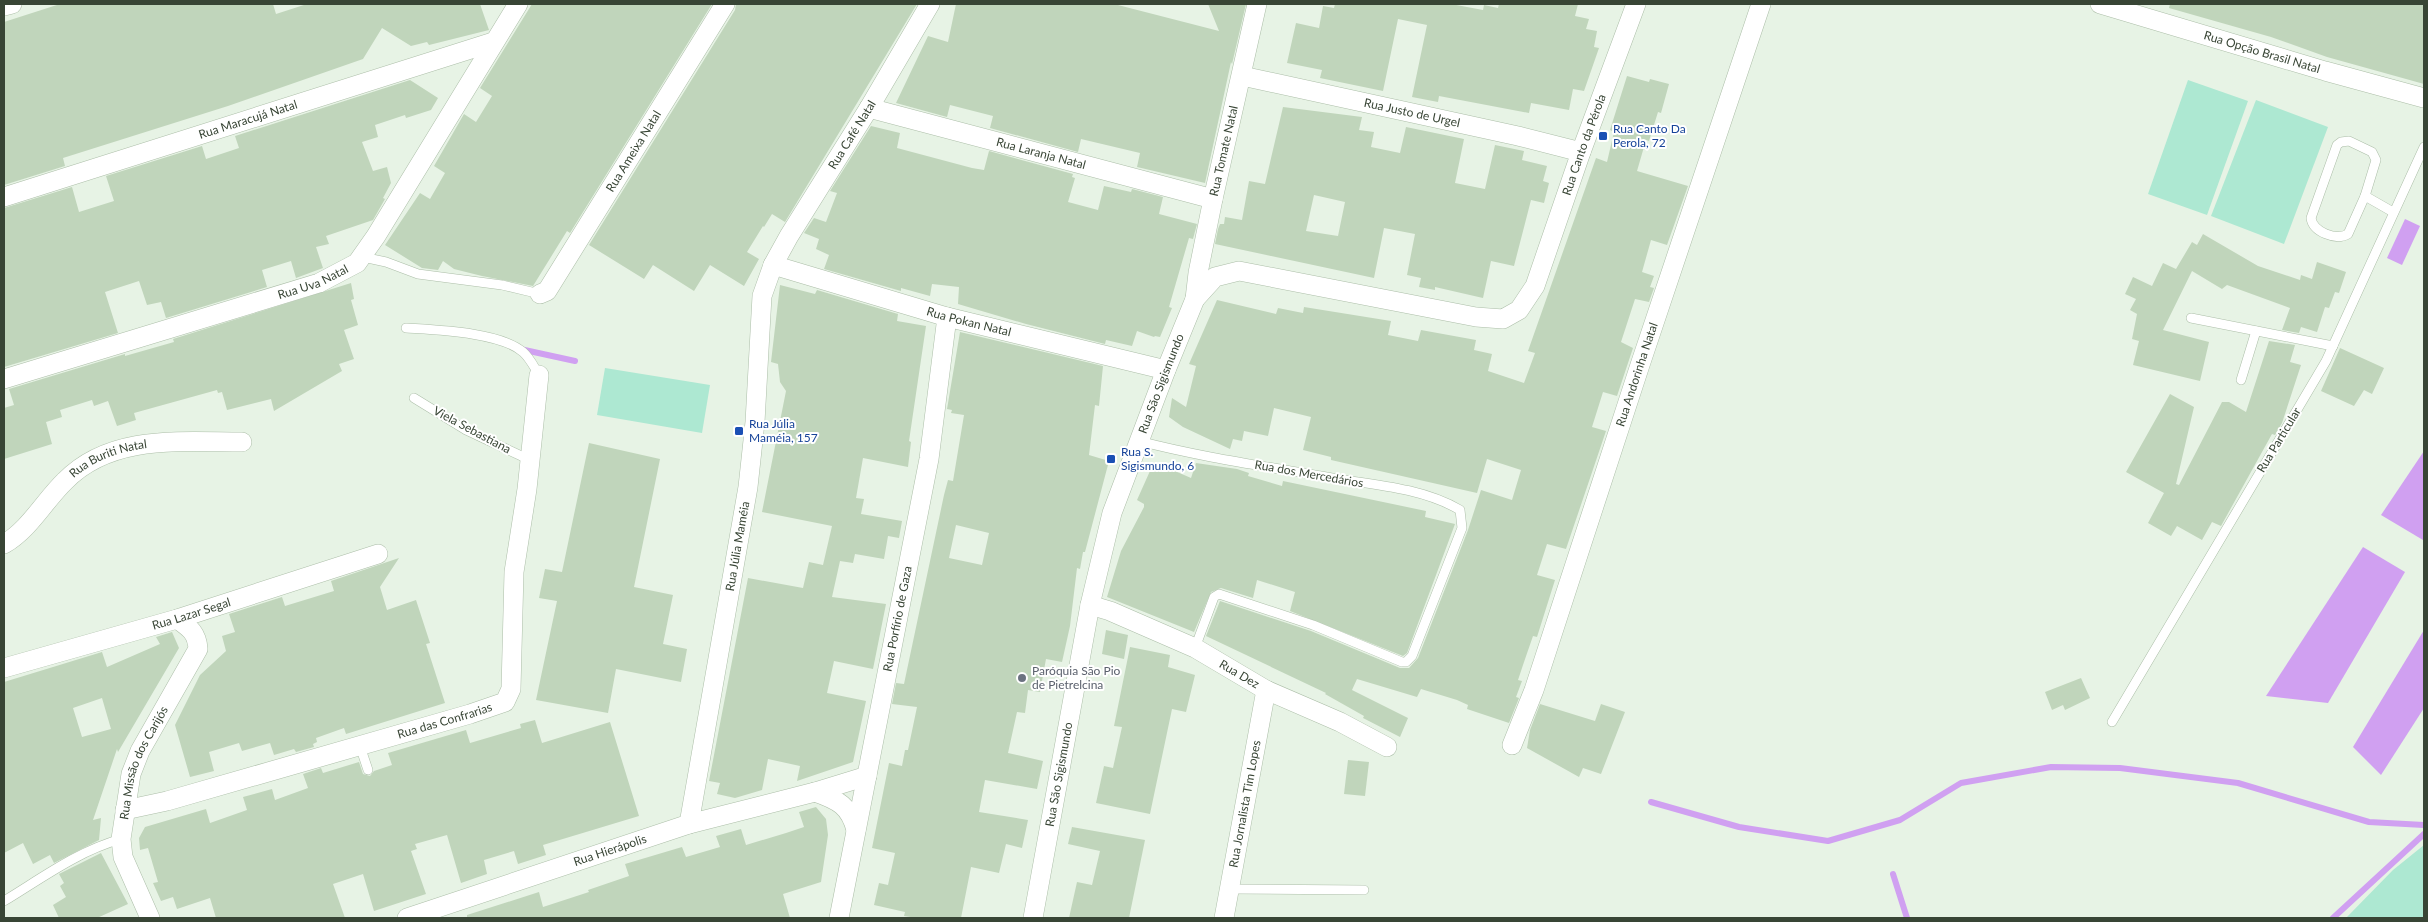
<svg xmlns="http://www.w3.org/2000/svg" width="2428" height="922" font-family="Lato,sans-serif">
<rect width="100%" height="100%" fill="#e7f3e5"/>
<!-- green -->
<g fill="#ade8d2">
<path d="M2188 80 2248 101 2207 215 2148 194Z"/>
<path d="M2256 100 2328 127 2284 244 2211 216Z"/>
<path d="M605 368 710 385 702 433 597 415Z"/>
<path d="M2424 845V918H2346L2393 870Z"/>
</g>
<!-- water -->
<g fill="#d0a0f1">
<path d="M2405 219 2420 226 2402 265 2387 258Z"/>
<path d="M2424 451V538L2423 540 2381 515Z"/>
<path d="M2363 547 2405 572 2328 703 2266 696Z"/>
<path d="M2424 630V708L2381 775 2353 747Z"/>
</g>
<g fill="none" stroke-linecap="round" stroke-linejoin="round">
<!-- stream -->
<g stroke="#d0a0f1" stroke-width="6">
<path d="M520 349 575 361"/>
<path d="M1651 802 1739 827 1828 841 1900 820 1961 783 2051 767 2120 768 2238 783 2369 822 2424 825"/>
<path d="M1893 874 1907 918"/>
<path d="M2333 918 2424 834"/>
</g>
</g>
<!-- building -->
<g fill="#c0d5bb" fill-rule="evenodd">
<path d="M60 4H273L276 14 307 4H480L489 30 429 45 427 42 411 46 382 28 363 59 228 106 63 158 65 166 4 185V22Z"/>
<path d="M532 4H712L570 233 567 231 533 286 482 276 454 269 443 261 438 270 422 268 385 245 420 193 430 199 445 173 434 166 464 114 476 122 492 96 480 88Z"/>
<path d="M736 4H917L785 222 772 214 764 227 763 226 747 252 759 259 744 286 710 265 694 291 653 265 644 279 589 245 735 10Z"/>
<path d="M956 4H1114L1219 31 1208 4H1246L1232 64 1231 62 1205 183 1137 167 1140 153 1081 139 1078 152 990 128 993 116 950 105 947 117 896 103 928 36 948 42Z"/>
<path d="M1335 4H1451L1483 10 1484 5 1498 8 1499 4H1578L1575 16 1589 19 1586 29 1597 31 1594 47 1599 48 1584 91 1573 89 1569 110 1531 103 1529 113 1439 96 1438 102 1412 97 1427 25 1398 19 1383 91 1320 78 1322 70 1287 63 1296 23 1319 28 1323 6 1334 8Z"/>
<path d="M2170 4H2424V84L2327 57 2271 37 2169 8Z"/>
<path d="M1627 76 1649 82 1650 79 1669 84 1661 113 1658 112 1649 141 1646 140 1637 171 1688 186 1667 245 1651 240 1642 272 1654 276 1650 287 1654 288 1649 302 1635 299 1621 342 1633 348 1617 396 1603 392 1592 427 1606 431 1566 549 1547 544 1537 575 1555 580 1537 637 1533 636 1523 665 1518 680 1522 681 1516 697 1519 698 1509 723 1467 709 1468 705 1457 700 1421 689 1417 697 1357 679 1352 690 1408 718 1400 737 1363 718 1364 716 1325 694 1326 693 1206 636 1220 601 1311 631 1400 668H1409L1418 658 1468 530 1481 490 1512 500 1521 470 1487 459 1477 493 1331 460V457L1303 450 1311 417 1274 408 1268 436 1244 431 1242 441 1233 439 1230 449 1183 427 1169 417 1172 398 1186 407 1196 366 1189 364 1217 300 1276 314 1278 308 1303 313 1304 307 1391 321 1388 335 1418 341 1421 330 1476 340 1474 350 1492 354 1488 371 1524 383 1535 353 1528 351 1596 158 1607 162 1614 132 1610 130Z"/>
<path d="M410 80 438 98 431 110 406 118 405 115 375 125 378 137 362 142 373 171 387 167 391 183 383 198 385 199 373 220 326 236 329 244 316 247 323 268 296 278 291 261 262 270 267 287 166 318 161 302 147 305 139 281 105 292 118 333 4 367V208L72 187 79 212 114 201 106 176 202 146 206 159 239 148 235 136Z"/>
<path d="M1283 107 1362 117 1359 130 1374 132 1371 147 1400 153 1406 127 1464 139 1455 183 1485 189 1495 145 1524 151 1522 160 1547 166 1543 181 1549 183 1544 203 1531 200 1514 266 1491 261 1483 298 1435 287V290L1419 287 1421 278 1407 275 1415 234 1384 228 1374 278 1215 244 1218 229 1220 224H1224L1225 217 1242 220 1249 181 1265 184ZM1314 195 1345 202 1338 236 1306 231Z"/>
<path d="M871 126 900 133 897 148 972 168 984 170 989 151 1073 174 1072 177 1075 178 1068 202 1098 210 1104 186 1131 192 1132 189 1163 197 1159 214 1197 224 1193 239 1189 238 1169 307 1172 308 1160 337 1155 336 1154 337 1137 331 1132 346 1106 340 1105 344 1026 324 958 304 959 287 932 284 930 296 901 288V291L824 269 829 255 816 249 819 239 804 233 814 218 826 222 837 193 830 191Z"/>
<path d="M2203 234 2258 266 2300 280 2301 275 2312 279 2317 262 2346 272 2339 293 2335 292 2329 308 2325 307 2317 332 2301 327 2299 333 2282 330 2290 308 2227 285 2222 289 2192 271 2163 330 2209 342 2200 381 2133 365 2139 341 2132 339 2137 314 2130 310 2136 299 2125 294 2133 277 2152 286 2163 263 2176 269 2192 242 2197 245Z"/>
<path d="M351 283 354 299 351 300 358 325 344 330 354 359 339 364 342 371 274 411 271 399 227 410 222 392 218 393 217 390 134 413 136 420 117 426 108 401 94 406 92 400 60 410 62 417 46 422 52 444 4 459V408L14 405 9 389 125 354V356L174 342 173 339Z"/>
<path d="M780 285 815 294 817 290 898 314 897 321 926 326 909 441 911 442 908 467 863 458 856 498 864 499 861 514 902 521 899 538 888 536 884 559 855 554 853 563 840 561 832 597 886 604 873 669 834 661 827 693 866 701 853 762 797 781 800 766 768 759 762 790 735 798 717 794 720 783 709 781 748 578 803 588 809 562 823 565 832 526 762 512 786 391 780 382 778 364 771 362Z"/>
<path d="M960 332 1103 366 1099 406 1095 405 1089 455 1109 461 1085 552H1083L1080 569 1077 568 1070 626 1062 662 1046 659 1040 692 1028 690 1025 713 1017 712 1008 753 1043 761 1037 789 985 780 979 812 1028 820 1022 848 1006 844 999 873 971 867 961 918H917L904 916 905 912 874 905 879 883 888 885 895 853 872 848 889 763 902 766 905 750H908L917 707 892 704 896 683 904 684 944 495 948 480 953 481 964 415 951 413 952 410 947 409ZM956 525 989 533 982 565 949 558Z"/>
<path d="M2269 341 2295 345 2290 362 2301 365 2282 423 2275 435 2272 434 2221 526 2212 522 2202 540 2177 526 2171 536 2148 523 2164 493 2126 472 2170 394 2194 407 2176 484 2179 485 2222 402H2229L2246 412Z"/>
<path d="M2340 348 2384 368 2372 394 2364 390 2354 406 2321 391Z"/>
<path d="M589 443 660 459 634 587 673 595 663 644 687 649 681 682 616 669 608 713 536 700 557 601 539 598 545 569 562 572Z"/>
<path d="M1154 462 1191 478 1196 463 1237 469 1249 473 1248 476 1282 486 1283 481 1426 511 1425 517 1455 524 1407 653 1403 656 1290 611 1295 592 1257 580 1253 598 1221 588 1211 592 1194 632 1107 597 1121 551 1144 507V504L1137 500Z"/>
<path d="M399 558 380 587 387 610 416 600 430 643 426 644 445 703 346 734 344 728 316 738 317 742 313 744 314 747 296 752 294 749 274 755 270 743 242 751 239 743 209 752 214 771 190 777 175 725 200 675 226 651 222 636 235 632 229 614 282 597 285 606 334 591 331 581Z"/>
<path d="M1106 630 1128 635 1124 659 1102 654Z"/>
<path d="M172 632 179 648 118 752 117 749 93 820 101 818 99 840 54 863 50 855 33 864 23 843 4 853V682L102 652 107 667 160 644 156 637ZM102 698 111 729 82 737 73 708Z"/>
<path d="M1130 647 1170 655 1168 667 1195 675 1186 712 1172 709 1150 814 1096 803 1104 766 1113 768 1122 727 1114 726Z"/>
<path d="M2081 678 2090 698 2065 710 2063 705 2052 710 2045 692Z"/>
<path d="M1540 704 1595 721 1601 704 1625 712 1601 774 1583 768 1579 777 1527 748 1530 730Z"/>
<path d="M535 720 542 743 610 722 639 816 543 845 546 855 518 864 514 851 484 860 487 874 461 883 447 835 415 844 417 849 411 851 426 894 374 911 363 874 333 884 345 918H216L210 898 177 909 173 897 161 901 153 883 158 882 148 848 140 850 139 838 145 827 206 809 210 823 247 810 243 797 272 789 275 800 308 788 303 774 321 768 323 773 359 762 363 774 370 776 374 771 392 765 388 753 466 730 470 743 521 728 520 724Z"/>
<path d="M1348 760 1369 762 1365 796 1344 794Z"/>
<path d="M816 807 826 819 828 835 821 882 783 894 790 918H467V915L539 892 543 907 589 892 588 890 629 876 625 864 682 847 686 857 720 847 716 836 741 829 746 845 786 833 804 827 799 812Z"/>
<path d="M1072 827 1145 840 1129 918H1069L1077 882 1092 885 1100 851 1068 844Z"/>
<path d="M101 853 128 904 97 918H59L53 905 66 897 60 886 64 883 59 874Z"/>
</g>
<g fill="none" stroke-linecap="round" stroke-linejoin="round">
<defs>
<g id="lane">
<path d="M2349 141 2372 152 2376 160 2365 196 2348 234C2336 241 2313 232 2311 218L2337 145 2341 142Z"/>
<path d="M2365 196 2393 212"/>
<path d="M363 257 386 262 418 274 502 285 540 294"/>
<path d="M2191 318 2333 346"/>
<path d="M406 328C436 330 500 332 523 352 530 358 534 367 539 375"/>
<path d="M2241 380 2256 331"/>
<path d="M414 398 466 430 530 460"/>
<path d="M1139 441C1204 458 1271 467 1338 479 1378 485 1424 489 1460 510L1462 528 1412 656 1406 662H1402L1313 625 1219 594 1214 597 1195 648"/>
<path d="M2112 722 2326 361 2424 147"/>
<path d="M360 746 368 770"/>
<path d="M1230 889 1364 890"/>
<path d="M4 901C42 878 78 851 121 839"/>
</g>
<g id="street">
<path id="s1" d="M2100 4 2325 71 2424 98"/>
<path d="M4 6 12 4"/>
<path id="s2" d="M1242 76 1518 136 1581 152"/>
<path id="s3" d="M869 108 1213 199"/>
<path id="s4" d="M4 197 493 42"/>
<path id="s5" d="M773 265 947 317 1166 370"/>
<path id="s6" d="M540 294 547 291 725 4"/>
<path id="s7" d="M1195 299 1198 273 1213 199 1257 4"/>
<path id="s8" d="M4 379 319 283 357 263 376 236 518 4"/>
<path id="s9" d="M4 544C29 530 45 500 65 481 111 434 181 442 242 442"/>
<path id="s10" d="M1090 605 1110 611 1195 648 1266 690 1340 722 1387 747"/>
<path id="s11" d="M4 668 177 619 378 554"/>
<path id="s12" d="M1512 745 1534 690 1640 365 1761 4"/>
<path d="M815 792C838 800 850 806 856 830"/>
<path id="s13" d="M125 810 167 801 470 714 505 702 511 689 514 572 527 489 539 375"/>
<path id="s14" d="M689 824 748 487 755 422 762 296 773 265 789 236 869 108 930 4"/>
<path id="s15" d="M150 918 123 857 121 839 131 774 140 751 198 649C197 633 190 628 177 619"/>
<path id="s16" d="M407 918 689 824 815 792 867 776"/>
<path id="s17" d="M839 918 929 459 947 317"/>
<path id="s18" d="M1033 918 1090 605 1112 513 1166 370 1195 299 1215 277 1239 271 1476 317 1503 319 1519 310 1535 286 1581 152 1636 4"/>
<path id="s19" d="M1224 918 1266 690"/>
</g>
</defs>
<!-- lane casing -->
<use href="#lane" stroke="#acbea8" stroke-width="10"/>
<!-- street casing -->
<use href="#street" stroke="#acbea8" stroke-width="20"/>
<!-- lane -->
<use href="#lane" stroke="#fff" stroke-width="9"/>
<!-- street -->
<use href="#street" stroke="#fff" stroke-width="19"/>
</g>
<!-- markers -->
<g fill="#1a4fb4" stroke="#fff" stroke-width="2">
<rect x="1598" y="131" width="10" height="10" rx="2.5"/>
<rect x="734" y="426" width="10" height="10" rx="2.5"/>
<rect x="1106" y="454" width="10" height="10" rx="2.5"/>
</g>
<circle fill="#6b7280" stroke="#fff" stroke-width="2" cx="1022" cy="678" r="5"/>
<g text-anchor="middle" stroke-width="4" stroke-linejoin="round" paint-order="stroke">
<!-- street labels -->
<g font-size="12" fill="#384535" stroke="#fff">
<text dy="4" stroke="none"><textPath href="#s1" startOffset="169">Rua Opção Brasil Natal</textPath></text>
<text dy="4" stroke="none"><textPath href="#s2" startOffset="174">Rua Justo de Urgel</textPath></text>
<text dy="4" stroke="none"><textPath href="#s4" startOffset="256">Rua Maracujá Natal</textPath></text>
<text dy="4" stroke="none"><textPath href="#s14" startOffset="719">Rua Café Natal</textPath></text>
<text dy="4" stroke="none"><textPath href="#s18" startOffset="1162">Rua Canto da Pérola</textPath></text>
<text dy="4" stroke="none"><textPath href="#s6" startOffset="172">Rua Ameixa Natal</textPath></text>
<text dy="4" stroke="none"><textPath href="#s7" startOffset="151">Rua Tomate Natal</textPath></text>
<text dy="4" stroke="none"><textPath href="#s3" startOffset="178">Rua Laranja Natal</textPath></text>
<text dy="4" stroke="none"><textPath href="#s8" startOffset="324">Rua Uva Natal</textPath></text>
<text dy="4" stroke="none"><textPath href="#s5" startOffset="204">Rua Pokan Natal</textPath></text>
<text dy="4" stroke="none"><textPath href="#s12" startOffset="391">Rua Andorinha Natal</textPath></text>
<text dy="4" stroke="none"><textPath href="#s18" startOffset="551">Rua São Sigismundo</textPath></text>
<text transform="translate(472 430) rotate(28)" y="4">Viela Sebastiana</text>
<text transform="translate(2279 440) rotate(-59)" y="4">Rua Particular</text>
<text dy="4" stroke="none"><textPath href="#s9" startOffset="138">Rua Buriti Natal</textPath></text>
<text transform="translate(1309 474) rotate(10)" y="4">Rua dos Mercedários</text>
<text dy="4" stroke="none"><textPath href="#s14" startOffset="282">Rua Júlia Maméia</textPath></text>
<text dy="4" stroke="none"><textPath href="#s11" startOffset="195">Rua Lazar Segal</textPath></text>
<text dy="4" stroke="none"><textPath href="#s17" startOffset="305">Rua Porfírio de Gaza</textPath></text>
<text dy="4" stroke="none"><textPath href="#s10" startOffset="165">Rua Dez</textPath></text>
<text dy="4" stroke="none"><textPath href="#s13" startOffset="332">Rua das Confrarias</textPath></text>
<text dy="4" stroke="none"><textPath href="#s15" startOffset="165">Rua Missão dos Carijós</textPath></text>
<text dy="4" stroke="none"><textPath href="#s18" startOffset="146">Rua São Sigismundo</textPath></text>
<text dy="4" stroke="none"><textPath href="#s19" startOffset="116">Rua Jornalista Tim Lopes</textPath></text>
<text dy="4" stroke="none"><textPath href="#s16" startOffset="214">Rua Hierápolis</textPath></text>
</g>
<!-- transit labels -->
<g font-size="12" fill="#164399" stroke="#fff" text-anchor="start">
<text x="1613" y="133">Rua Canto Da<tspan x="1613" dy="14">Perola, 72</tspan></text>
<text x="749" y="428">Rua Júlia<tspan x="749" dy="14">Maméia, 157</tspan></text>
<text x="1121" y="456">Rua S.<tspan x="1121" dy="14">Sigismundo, 6</tspan></text>
</g>
<!-- worship labels -->
<g font-size="12" fill="#5b616d" stroke="#fff" text-anchor="start">
<text x="1032" y="675">Paróquia São Pio<tspan x="1032" dy="14">de Pietrelcina</tspan></text>
</g>
</g>
<!-- border -->
<rect width="2428" height="922" fill="none" stroke="#384535" stroke-width="10"/>
</svg>
